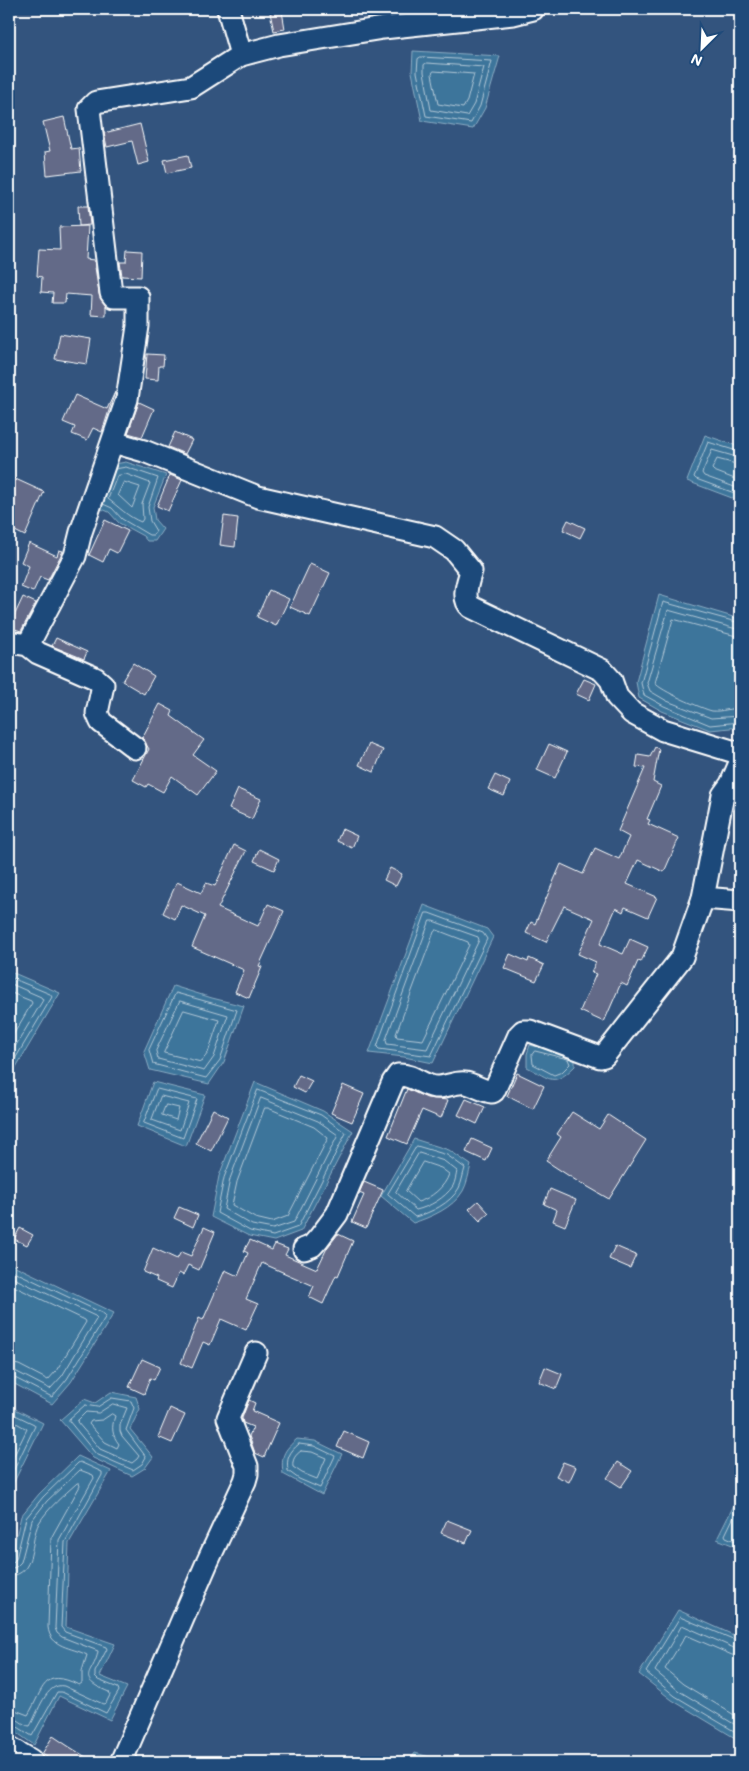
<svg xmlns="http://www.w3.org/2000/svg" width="749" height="1771" font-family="Mali,sans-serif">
<rect width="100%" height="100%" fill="#33547e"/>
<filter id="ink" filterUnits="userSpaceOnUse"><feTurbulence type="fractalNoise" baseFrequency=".02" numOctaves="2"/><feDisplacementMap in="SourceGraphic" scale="10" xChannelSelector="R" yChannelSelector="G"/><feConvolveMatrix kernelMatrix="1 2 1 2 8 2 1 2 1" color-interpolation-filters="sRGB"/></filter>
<g filter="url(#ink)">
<!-- water -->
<g fill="#3e759b" stroke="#8bacc3">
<path d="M413 51 500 56 485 108 473 129 422 121 412 72Z"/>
<path d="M705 435 740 447V501L687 481Z"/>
<path d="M126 462 166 475 153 507 155 520 163 529 155 541H147L143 536 119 523 109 512 92 505 109 465Z"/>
<path d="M659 595 740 619V727L710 730 662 711 639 698 636 682Z"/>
<path d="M424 905 487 929 493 937 433 1063 404 1057 369 1053Z"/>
<path d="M9 971 60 993 9 1079Z"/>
<path d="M173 986 212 998 244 1006 224 1062 209 1084 150 1070 144 1051Z"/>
<path d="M530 1045 575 1056V1066C553 1088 551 1079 527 1067V1054Z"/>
<path d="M153 1082 205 1095 186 1146 137 1126Z"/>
<path d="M255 1082 323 1111 353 1131 301 1231 274 1241 249 1236 211 1217 219 1176Z"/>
<path d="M414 1139 449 1150 471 1165C469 1173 467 1184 463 1191 453 1208 431 1217 413 1223L381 1196Z"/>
<path d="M9 1263 114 1313 71 1382 52 1404 9 1381Z"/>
<path d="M111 1392 136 1397 140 1409 130 1429 153 1457 145 1468 132 1476 93 1458 60 1420 84 1399 95 1403Z"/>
<path d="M9 1406 43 1423 9 1492Z"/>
<path d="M297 1439 315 1441 342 1454 322 1495 283 1474C281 1456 283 1451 297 1439Z"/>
<path d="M78 1456 111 1471 69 1543 66 1627 115 1644 100 1676 127 1687 110 1720 59 1696 34 1745 9 1727V1567L21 1516 39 1494Z"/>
<path d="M740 1493V1548L717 1539Z"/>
<path d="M678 1610 740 1638V1734L735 1738 672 1700 639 1674Z"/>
<path d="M415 1753 448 1762H409Z"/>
</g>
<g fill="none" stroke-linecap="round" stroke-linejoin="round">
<!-- shore -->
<g stroke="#b2c8d7" stroke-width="1">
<path d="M421 57 492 61 480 106 471 123 426 116 417 72 418 59Z"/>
<path d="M427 63 484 67 474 104 467 116 431 110 424 72V65Z"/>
<path d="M434 71 474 74 467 101 463 108 438 104 432 74Z"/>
<path d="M740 452 708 442 694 477 696 479 740 495"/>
<path d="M740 458 712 450 702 473 704 476 740 489"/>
<path d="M740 465 717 459 712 469 714 471 740 481"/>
<path d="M126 474 150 483 142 504 143 519 141 522C128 517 119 507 108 499L117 476Z"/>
<path d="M124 482 140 487 132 508 118 495Z"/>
<path d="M103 504 112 508 122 519 149 535H153L156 531 150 521 148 507 158 478 126 467 115 469"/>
<path d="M740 623 663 602 641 683 644 695 664 706 710 725 740 722"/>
<path d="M740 630 668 610 647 683 650 691 667 701 711 718 740 716"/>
<path d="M740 637 673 619 655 683C659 690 703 709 712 711 721 712 731 708 740 708"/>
<path d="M426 913H429L483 933 487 939 431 1056 379 1049 377 1047 380 1038Z"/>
<path d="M430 921H433L478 937 479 940 427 1049 387 1044 386 1040Z"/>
<path d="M437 930 468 942 469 945 423 1040 397 1037 396 1034 434 932Z"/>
<path d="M9 977 50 994 52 997 9 1069"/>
<path d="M9 983 41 997 43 1000 9 1057"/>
<path d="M9 992 31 1001 32 1003 9 1042"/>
<path d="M176 993 237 1010 220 1060 206 1078 153 1064 149 1050Z"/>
<path d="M180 1001 228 1015 214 1057 204 1071 158 1059 156 1051Z"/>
<path d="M184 1010 219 1020 208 1053 201 1062 164 1053Z"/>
<path d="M535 1051 568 1059 570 1064 562 1072 554 1075 533 1064 532 1055Z"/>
<path d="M157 1089 197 1099 183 1138 144 1123Z"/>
<path d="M258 1090 321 1115 346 1133 298 1227 273 1236 250 1231 217 1213 224 1178Z"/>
<path d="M161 1096 189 1103 180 1130 152 1120Z"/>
<path d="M261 1098 318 1121 338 1135 294 1222 273 1229 252 1225 224 1209 230 1179Z"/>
<path d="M166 1105 179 1108 176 1120 162 1115Z"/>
<path d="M265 1108H268L314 1127 328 1138 288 1216 272 1222 255 1218 232 1205 237 1182Z"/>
<path d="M417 1146 447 1155 465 1168C463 1174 462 1182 459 1188 451 1203 430 1213 415 1217L388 1194Z"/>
<path d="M419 1153 444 1161 457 1171C456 1176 455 1182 453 1186 445 1198 429 1207 416 1210L396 1192Z"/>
<path d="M423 1162 441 1168 449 1174C445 1187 431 1198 418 1202L406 1191Z"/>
<path d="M9 1269 104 1314 106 1316 67 1379 52 1397 13 1377H9"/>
<path d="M9 1276 95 1316 97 1318 62 1376 50 1389 15 1371 9 1370"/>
<path d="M9 1284 85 1320 86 1322 56 1371 48 1380 19 1365 9 1363"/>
<path d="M112 1398 131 1401 134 1408 126 1430 146 1457 142 1464 133 1470 96 1454 69 1421V1419L85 1405 97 1407Z"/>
<path d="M113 1404 127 1408 120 1425V1431L122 1436 139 1456 137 1459 132 1463 100 1449 77 1422 78 1420 86 1412 98 1413Z"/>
<path d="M9 1412 34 1424 35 1426 9 1480"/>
<path d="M112 1414 115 1416C111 1428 112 1435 119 1444L117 1448 105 1442 89 1424 91 1421 102 1420Z"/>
<path d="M9 1419 27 1429 9 1466"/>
<path d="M299 1444 314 1446 335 1456 320 1488 299 1479 288 1471C286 1459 289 1452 299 1444Z"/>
<path d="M301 1451 312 1452 326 1458 317 1479 302 1473 293 1467C292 1460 295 1455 301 1451Z"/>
<path d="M740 1504 725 1535 726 1537 740 1543"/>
<path d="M9 1563 13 1562 16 1559 26 1518 43 1497 78 1463 80 1462 102 1472V1475L65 1542 61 1627 65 1632 106 1647 107 1649 95 1672V1677L98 1680 118 1688 119 1691 106 1713 62 1692H57L32 1736 13 1724 9 1723"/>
<path d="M9 1569 16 1567 21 1562 32 1520 47 1501 80 1470 93 1475 94 1478 59 1540 55 1628 57 1633 62 1637 98 1651C95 1674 73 1677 109 1692L110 1695 106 1703 103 1704 64 1686C46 1682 38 1713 30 1726 23 1726 18 1717 9 1717"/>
<path d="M9 1576C37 1575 29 1541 39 1523 48 1508 64 1495 77 1483H79L80 1486 51 1538 48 1627C50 1648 72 1647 87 1655L82 1671V1683L79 1685C42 1667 44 1689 28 1715L15 1710 9 1709"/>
<path d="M740 1642 680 1617 646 1672 675 1696 734 1731 740 1730"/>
<path d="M740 1649 734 1648 682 1625 655 1671 679 1691 734 1724H740"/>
<path d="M740 1656 732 1655 686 1635 665 1669 683 1684 736 1716 740 1717"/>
</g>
</g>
<!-- building -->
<g fill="#636b88" stroke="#fff">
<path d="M282 11 285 29 274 31 270 13Z"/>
<path d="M64 117 71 149 79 148 81 171 47 175 45 152 50 151 43 122Z"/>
<path d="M140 124 149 162 138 165 132 141 107 147 104 133Z"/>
<path d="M188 155 191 168 167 173 164 160Z"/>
<path d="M78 206H88L90 225 79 226Z"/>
<path d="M88 226 86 259 94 260 99 294 106 306V316L91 315 92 296 66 294 65 303H52L53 293 41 292 42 277 37 276 39 249 60 250 59 227Z"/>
<path d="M127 250 142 251 141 277 122 276 120 262H126Z"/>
<path d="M60 334 91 339 87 364 55 359Z"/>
<path d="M147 354 164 355 163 366H159L158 380 145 379Z"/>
<path d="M115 392 102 432 93 428 87 440 72 434 75 427 63 422 75 395 107 409Z"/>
<path d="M139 402 154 409 142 437 128 433Z"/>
<path d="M175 432 192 440 185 454 168 447Z"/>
<path d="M170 475 182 480 168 511 157 506Z"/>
<path d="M9 476 44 492 25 536 9 528Z"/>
<path d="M224 516 238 518 235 547 220 545Z"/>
<path d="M105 520 128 531 117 553 109 549 103 562 89 555Z"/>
<path d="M568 520 585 528 580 538 563 530Z"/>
<path d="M29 543 57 556 59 550 63 551 48 580 40 577 33 592 21 587 29 566 21 562Z"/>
<path d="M310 564 330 573 310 616 290 607Z"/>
<path d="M269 590 289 599 276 626 257 617Z"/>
<path d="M23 597 36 603 21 631 9 627Z"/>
<path d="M56 638 87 652 84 659 52 646Z"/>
<path d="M133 663 154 676 144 694 122 681Z"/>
<path d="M584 679 596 684 589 700 576 694Z"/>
<path d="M160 704 173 711 171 716 204 740 193 755 216 771 198 795 172 776 163 792 148 784 146 787 133 780 149 749 142 738Z"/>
<path d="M369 744 383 750 374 772 359 765Z"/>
<path d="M549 744 567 752 555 778 537 770Z"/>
<path d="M655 747 659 749 653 782 661 786 647 819 650 820 648 824 679 838 664 872 638 860 627 884 657 897 648 917 625 907 623 912 616 908 600 944 623 954 630 939 648 947 641 962 638 961 627 986 621 983 604 1022 580 1011 596 974 591 972 596 962 578 954 594 919 564 906 546 942 526 933 531 922 535 924 561 864 583 874 595 848 619 859 629 837 618 831 645 768 636 767 638 755 650 757Z"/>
<path d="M495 775 510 782 504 796 488 789Z"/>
<path d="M238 789 261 799 252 819 229 809Z"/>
<path d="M342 829 357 836 352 848 337 841Z"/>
<path d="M234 845 246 851 218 908 258 926 268 904 284 911 259 966 262 967 249 998 235 992 244 970 192 947 205 916 181 905 175 919 163 913 177 882 201 893 206 883 215 886Z"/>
<path d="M259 849 279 859 274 870 254 861Z"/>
<path d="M390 868 402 874 396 886 384 880Z"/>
<path d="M510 954 528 962 529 958 544 965 536 981 504 968Z"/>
<path d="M517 1073 544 1086 533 1109 507 1096Z"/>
<path d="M299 1075 312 1081 305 1093 293 1087Z"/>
<path d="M343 1085 364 1094 352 1122 331 1113Z"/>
<path d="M407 1089 427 1098 448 1100 441 1118 422 1110 407 1144 388 1136Z"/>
<path d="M466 1099 485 1107 477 1124 458 1115Z"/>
<path d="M213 1109 228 1117 211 1151 196 1143Z"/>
<path d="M572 1112 599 1129 608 1115 646 1140 609 1199 583 1184V1185L546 1161 561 1137 557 1134Z"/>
<path d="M472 1139 492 1148 486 1161 466 1152Z"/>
<path d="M364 1182 383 1190 366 1228 352 1222 364 1195 359 1193Z"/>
<path d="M550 1189 576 1200 565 1226 553 1221 557 1210 544 1204Z"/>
<path d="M478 1201 489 1213 480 1221 469 1209Z"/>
<path d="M179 1207 198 1215 193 1227 174 1218Z"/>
<path d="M204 1227 215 1232 199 1270 188 1265 183 1275 179 1273 172 1288 156 1281 157 1278 143 1272 153 1248 177 1259 181 1252 191 1256Z"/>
<path d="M20 1228 33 1235 27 1245 14 1239Z"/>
<path d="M338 1234 353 1241 338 1276 336 1275 323 1304 309 1297 314 1286 262 1263 246 1299 258 1304 246 1330 221 1319 210 1345 203 1342 192 1368 181 1363 199 1318 203 1320 225 1270 238 1276 248 1253 244 1251 250 1240 272 1250 275 1244 288 1249 285 1255 317 1269 327 1248Z"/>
<path d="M615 1246 636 1255 630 1268 609 1259Z"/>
<path d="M142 1359 160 1367 154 1380 150 1378 144 1394 129 1387Z"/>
<path d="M545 1367 562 1374 556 1389 539 1382Z"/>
<path d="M249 1400 255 1403 252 1411 279 1423 264 1457 255 1453 249 1436 253 1427 243 1423 242 1418Z"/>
<path d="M170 1408 185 1415 172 1443 158 1437Z"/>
<path d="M344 1431 369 1442 363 1458 337 1447Z"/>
<path d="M563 1462 576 1467 569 1482 556 1476Z"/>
<path d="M618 1462 632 1471 621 1487 607 1478Z"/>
<path d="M447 1520 472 1530 466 1543 441 1533Z"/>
<path d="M53 1736 68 1746 94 1762H55L42 1754Z"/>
</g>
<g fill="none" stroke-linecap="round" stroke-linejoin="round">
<defs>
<g id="minor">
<path d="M228 9 241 55"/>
<path d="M113 442 144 451 258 497 435 537 454 550 471 571C468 582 461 598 471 607L602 670 611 680 617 697 632 713 663 730 735 752 740 758"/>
<path d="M9 642 28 645 38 653 95 678 103 685 97 713 101 722 135 748"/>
<path d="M28 645 75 556 81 532 127 399 138 326V297H114L111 293 89 109 96 102 191 87 241 55 279 45 383 28 513 14 533 9"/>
<path d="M740 763 731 784 723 795 703 898 740 901"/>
<path d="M304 1249 312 1246 319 1238 337 1214 393 1082 398 1075C413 1074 421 1085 435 1087 445 1088 456 1081 466 1083 475 1085 483 1091 492 1092L494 1091 519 1035 523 1031H530L600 1057 604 1056 682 957 703 898"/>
<path d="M121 1762 206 1565 245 1481 247 1474V1466L228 1418 256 1353"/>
</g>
<path id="major" d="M9 1750 29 1762"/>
</defs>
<!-- minor casing -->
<use href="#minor" stroke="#fff" stroke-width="25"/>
<!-- major casing -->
<use href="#major" stroke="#fff" stroke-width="30"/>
<!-- minor -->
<use href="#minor" stroke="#1f4a7a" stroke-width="21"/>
<!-- major -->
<use href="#major" stroke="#1f4a7a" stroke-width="26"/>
</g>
</g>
<!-- margin -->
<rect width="749" height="1771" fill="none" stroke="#1f4a7a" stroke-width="30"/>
<rect x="15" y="15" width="719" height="1741" fill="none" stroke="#fff" stroke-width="2" filter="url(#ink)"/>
<!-- north arrow -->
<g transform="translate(702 48) rotate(204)" stroke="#1f4a7a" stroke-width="4" paint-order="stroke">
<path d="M0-4L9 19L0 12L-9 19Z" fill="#ffffff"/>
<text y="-8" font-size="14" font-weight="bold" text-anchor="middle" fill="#ffffff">N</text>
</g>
</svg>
